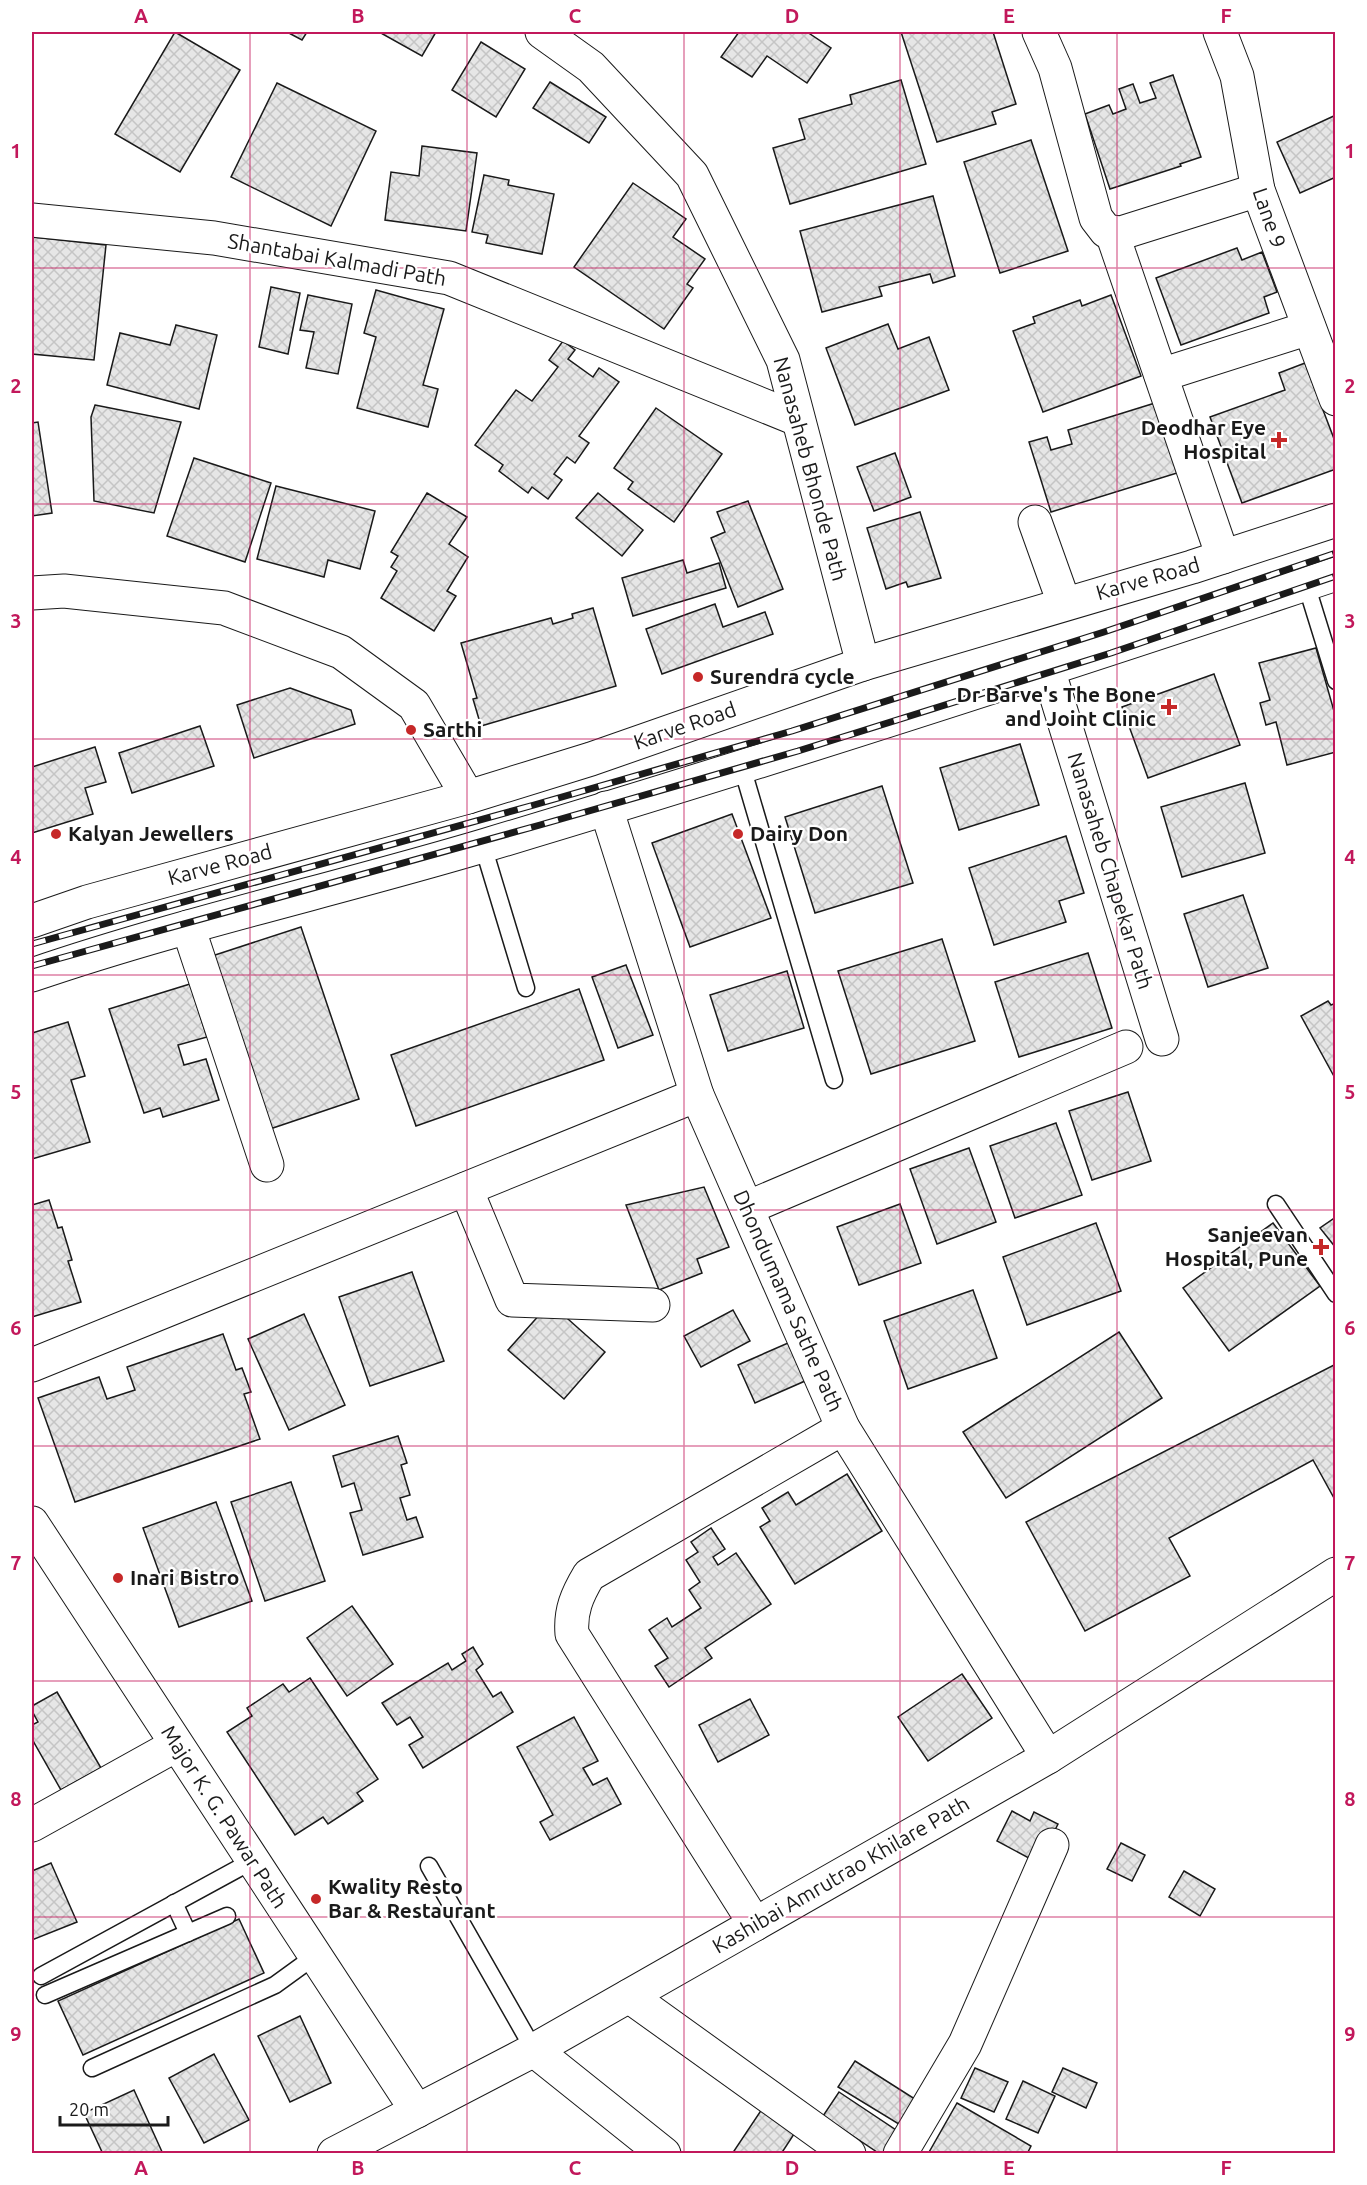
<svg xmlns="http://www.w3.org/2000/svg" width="1367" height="2185" font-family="Ubuntu,sans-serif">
<defs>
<pattern id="building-cross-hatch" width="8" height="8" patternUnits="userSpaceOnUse" patternTransform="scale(1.5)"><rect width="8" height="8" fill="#e6e6e6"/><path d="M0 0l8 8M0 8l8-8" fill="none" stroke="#c5c5c5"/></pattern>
</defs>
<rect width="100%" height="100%" fill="#fff"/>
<!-- building -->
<g fill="url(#building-cross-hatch)" stroke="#1a1a1a" stroke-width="1.5">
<path d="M175 32 240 70 180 172 115 134Z"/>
<path d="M287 32H307L302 40Z"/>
<path d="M379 32H436L422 56Z"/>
<path d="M739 32H807L831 48 807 83 767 56 752 77 721 57Z"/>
<path d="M901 32H993L1016 104 992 112 996 124 937 142Z"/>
<path d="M481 42 525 69 496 117 452 90Z"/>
<path d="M1173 75 1201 157 1180 164 1181 166 1110 189 1085 114 1109 105 1113 114 1126 109 1119 89 1133 84 1140 103 1156 98 1150 83Z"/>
<path d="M901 80 926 164 790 204 773 148 805 139 799 119 852 104 850 95Z"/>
<path d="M550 82 606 117 589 143 533 108Z"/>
<path d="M277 83 376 131 331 226 231 177Z"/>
<path d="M1336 115V177L1300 193 1277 142Z"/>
<path d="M1031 140 1068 251 1000 273 964 162Z"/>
<path d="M422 146 477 153 466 231 385 220 391 172 419 176Z"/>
<path d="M484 175 509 180 508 185 554 194 542 254 486 243 488 235 472 232Z"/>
<path d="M633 183 686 219 673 237 705 259 687 284 693 288 664 329 574 267Z"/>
<path d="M933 196 955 276 933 283 930 274 879 287 882 296 822 312 800 231Z"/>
<path d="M32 237 106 245 94 360 32 354Z"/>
<path d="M1237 248 1242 260 1262 252 1277 292 1264 297 1269 313 1181 345 1156 278Z"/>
<path d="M271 287 300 293 288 354 259 347Z"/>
<path d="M376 290 444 309 423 385 438 389 428 427 357 408 376 337 364 333Z"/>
<path d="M308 295 352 304 338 374 306 368 314 332 300 330Z"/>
<path d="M1111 295 1141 376 1043 412 1013 331 1035 323 1033 317 1080 300 1082 306Z"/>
<path d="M888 324 898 349 929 337 949 390 855 425 826 348Z"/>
<path d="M176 325 217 335 199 409 107 385 120 333 170 345Z"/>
<path d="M563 341 575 350 568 359 593 377 599 368 619 382 579 436 589 443 575 463 567 457 554 474 562 480 548 499 532 487 528 493 499 471 503 465 475 445 516 390 532 401 558 367 549 360Z"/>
<path d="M1305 363 1336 444V469L1242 503 1210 417 1285 390 1279 373Z"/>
<path d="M1155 403 1177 473 1051 512 1029 442 1047 437 1051 450 1072 444 1068 430Z"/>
<path d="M95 405 181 422 154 513 94 501 91 417Z"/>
<path d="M656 408 722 454 674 522 628 489 633 482 614 468Z"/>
<path d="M38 422 52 513 32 516V423Z"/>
<path d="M895 453 911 497 874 511 857 467Z"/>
<path d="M194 458 271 483 245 562 167 536Z"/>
<path d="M276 486 375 511 360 569 328 560 324 577 257 559Z"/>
<path d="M427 493 467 517 449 544 468 557 447 591 456 596 434 631 381 598 397 571 391 567 398 556 391 552Z"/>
<path d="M598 493 643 530 622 556 576 518Z"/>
<path d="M748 501 783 589 738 607 711 538 725 532 717 512Z"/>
<path d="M920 512 941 578 908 587 906 582 886 589 867 528Z"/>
<path d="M683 560 687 573 719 563 726 588 633 616 622 578Z"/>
<path d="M715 604 723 627 765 612 773 634 662 674 646 629Z"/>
<path d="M593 608 616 686 481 726 473 699 477 698 461 643 551 618 553 624 573 618 572 614Z"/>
<path d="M1316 648 1336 718V752L1287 765 1276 722 1266 725 1260 703 1270 700 1259 663Z"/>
<path d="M1214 674 1240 745 1148 778 1122 707Z"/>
<path d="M290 688 351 710 355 724 254 758 237 705Z"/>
<path d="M200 726 214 766 132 793 119 753Z"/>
<path d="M1020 744 1039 805 959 830 940 768Z"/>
<path d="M95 747 106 782 85 788 93 814 32 833V767Z"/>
<path d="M1245 783 1265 853 1182 877 1161 807Z"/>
<path d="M882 786 913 883 815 913 785 817Z"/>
<path d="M732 814 771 918 690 947 652 843Z"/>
<path d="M1066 836 1084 893 1059 901 1066 922 994 945 969 868Z"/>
<path d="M1243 895 1268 968 1208 987 1184 914Z"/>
<path d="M301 927 359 1099 270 1129 212 956Z"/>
<path d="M942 939 975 1041 871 1074 838 971Z"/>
<path d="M1088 953 1112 1028 1019 1057 995 982Z"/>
<path d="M626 965 653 1035 618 1048 592 977Z"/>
<path d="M787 971 804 1028 728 1051 710 995Z"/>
<path d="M190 984 207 1037 178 1045 184 1065 206 1059 219 1100 163 1117 160 1108 144 1113 109 1009Z"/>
<path d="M579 989 604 1060 416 1126 391 1055Z"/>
<path d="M1328 1001 1331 1005 1336 1003V1080L1301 1016Z"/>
<path d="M68 1022 85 1076 71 1080 90 1142 32 1159V1033Z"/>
<path d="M1128 1092 1151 1161 1092 1180 1069 1111Z"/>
<path d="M1056 1123 1082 1195 1015 1218 990 1146Z"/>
<path d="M969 1148 996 1222 937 1244 910 1169Z"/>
<path d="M704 1187 729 1247 697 1259 702 1273 659 1290 626 1205Z"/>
<path d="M49 1200 58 1228 62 1227 72 1260 68 1261 81 1302 32 1317V1205Z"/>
<path d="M900 1204 921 1263 859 1285 837 1227Z"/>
<path d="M1336 1217V1248L1320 1228Z"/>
<path d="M1096 1223 1121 1291 1027 1325 1003 1257Z"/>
<path d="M1273 1223 1320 1286 1229 1351 1183 1288Z"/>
<path d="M412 1272 444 1361 370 1386 339 1297Z"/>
<path d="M973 1290 997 1358 908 1389 884 1321Z"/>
<path d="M550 1303 605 1352 564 1399 508 1350Z"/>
<path d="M733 1310 750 1341 701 1367 684 1336Z"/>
<path d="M304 1314 345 1405 289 1430 248 1339Z"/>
<path d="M1119 1332 1162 1398 1006 1498 963 1432Z"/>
<path d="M223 1334 236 1370 242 1368 251 1392 244 1394 260 1439 75 1502 38 1398 99 1377 107 1399 135 1390 127 1367Z"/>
<path d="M788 1343 805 1381 755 1403 738 1365Z"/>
<path d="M1336 1364V1497L1334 1498 1313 1460 1169 1538 1190 1576 1085 1631 1026 1522Z"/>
<path d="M398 1436 407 1463 401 1465 410 1495 400 1498 407 1520 416 1517 423 1537 363 1555 350 1513 362 1510 354 1483 342 1487 333 1456Z"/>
<path d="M847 1474 882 1531 795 1584 760 1527 770 1521 762 1508 788 1492 796 1505Z"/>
<path d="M291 1482 325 1581 265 1601 231 1502Z"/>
<path d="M216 1502 252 1601 179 1627 143 1528Z"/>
<path d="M711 1528 725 1549 713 1557 718 1565 736 1553 771 1604 705 1648 712 1658 669 1687 655 1666 668 1658 649 1630 667 1618 672 1627 701 1608 689 1590 700 1582 686 1560 698 1552 691 1542Z"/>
<path d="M352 1606 393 1664 347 1696 307 1638Z"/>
<path d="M473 1647 483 1664 476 1670 493 1697 501 1692 513 1712 423 1768 409 1745 423 1737 410 1717 397 1725 382 1703 448 1663 452 1670 466 1661 462 1654Z"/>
<path d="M962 1674 992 1718 928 1761 898 1717Z"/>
<path d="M310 1678 378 1779 357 1793 363 1801 328 1824 323 1817 295 1835 227 1732 252 1716 247 1708 283 1684 289 1692Z"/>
<path d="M57 1692 101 1768 61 1790 32 1739V1725L38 1722 32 1711V1706Z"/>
<path d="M750 1699 769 1735 718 1762 699 1725Z"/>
<path d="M574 1717 598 1761 583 1768 593 1785 607 1778 621 1804 550 1840 540 1822 553 1815 517 1747Z"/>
<path d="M1012 1811 1030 1821 1034 1812 1058 1824 1038 1863 997 1841Z"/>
<path d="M1121 1843 1145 1855 1132 1881 1107 1869Z"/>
<path d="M51 1863 77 1922 32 1940V1871Z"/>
<path d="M1184 1871 1215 1889 1200 1916 1169 1897Z"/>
<path d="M239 1919 264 1973 83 2055 58 2001Z"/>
<path d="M300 2016 331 2083 290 2102 258 2036Z"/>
<path d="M214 2054 249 2120 204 2143 169 2078Z"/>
<path d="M855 2061 918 2101 902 2126 838 2087Z"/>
<path d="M975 2068 1008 2082 994 2112 961 2098Z"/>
<path d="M1063 2068 1097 2083 1086 2108 1052 2092Z"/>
<path d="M1023 2081 1055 2096 1038 2133 1006 2119Z"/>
<path d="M134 2090 163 2154H103L84 2113Z"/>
<path d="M839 2092 899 2132 885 2154H880L823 2116Z"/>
<path d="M957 2103 1031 2146 1027 2154H928Z"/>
<path d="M762 2109 796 2131 781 2154H732Z"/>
</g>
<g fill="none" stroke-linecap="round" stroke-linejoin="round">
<defs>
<g id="service">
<path d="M1306 584 1336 681"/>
<path d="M742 767 834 1080"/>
<path d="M483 846 526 988"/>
<path d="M1276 1204 1336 1294"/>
<path d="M429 1866 534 2050"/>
<path d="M174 1903 188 1933"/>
<path d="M41 1976 252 1861"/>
<path d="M45 1995 227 1916"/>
<path d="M92 2068 275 1985 315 1956"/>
</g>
<g id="minor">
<path d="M542 32 591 67 692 175 783 360 863 664"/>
<path d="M1039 32 1055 68 1096 218 1106 231 1121 233 1258 190"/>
<path d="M1220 32 1237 76 1258 190 1336 399"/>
<path d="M32 220 214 238 449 278 797 419"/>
<path d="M1112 233 1223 557"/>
<path d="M1161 375 1309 328"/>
<path d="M1035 522 1064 603"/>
<path d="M32 593 64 591 224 608 341 652 414 705 468 797"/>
<path d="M1048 669 1162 1039"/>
<path d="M606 808 697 1095 843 1428 1048 1757"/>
<path d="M188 927 267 1165"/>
<path d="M466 1189 512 1300 653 1305"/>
<path d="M747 1208 1126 1047"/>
<path d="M32 1365 697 1095"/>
<path d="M32 1523 417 2111"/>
<path d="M32 1825 176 1745"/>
<path d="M755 1924 572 1634C570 1611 577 1595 589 1575L843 1428"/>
<path d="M629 1996 849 2154"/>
<path d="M534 2050 664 2154"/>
<path d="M900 2154 965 2044 1052 1845"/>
</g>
<path id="tertiary" d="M334 2154 534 2050 1048 1757 1336 1574"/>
<g id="primary">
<path d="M32 921 87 902 468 797 591 759 863 664 1192 567 1336 520"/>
<path d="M32 975C181 924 335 890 486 845 771 760 1054 668 1336 574"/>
</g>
</defs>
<!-- service casing -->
<use href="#service" stroke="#1a1a1a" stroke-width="19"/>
<!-- minor casing -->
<use href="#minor" stroke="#1a1a1a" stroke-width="35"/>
<!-- tertiary casing -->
<use href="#tertiary" stroke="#1a1a1a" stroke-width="35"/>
<!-- primary casing -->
<use href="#primary" stroke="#1a1a1a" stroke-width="35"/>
<!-- service -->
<use href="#service" stroke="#fff" stroke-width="16"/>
<!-- minor -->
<use href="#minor" stroke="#fff" stroke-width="33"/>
<!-- tertiary -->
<use href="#tertiary" stroke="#fff" stroke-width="33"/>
<!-- primary -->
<use href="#primary" stroke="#fff" stroke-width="33"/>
<defs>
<g id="rail">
<path d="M32 944 534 805 792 731 1104 632 1336 553"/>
<path d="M32 966 540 825 798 751 1111 653 1336 576"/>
</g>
</defs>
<!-- rail casing -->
<use href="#rail" stroke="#1a1a1a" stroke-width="7"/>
<!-- rail -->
<use href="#rail" stroke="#fff" stroke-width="4.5" stroke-dasharray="14" stroke-linecap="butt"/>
</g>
<!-- grid -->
<path fill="none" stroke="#c2185b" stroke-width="1.5" stroke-opacity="0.55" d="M250 32V2154M467 32V2154M684 32V2154M900 32V2154M1117 32V2154M32 268H1336M32 504H1336M32 739H1336M32 975H1336M32 1210H1336M32 1446H1336M32 1681H1336M32 1917H1336"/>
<!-- markers -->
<g fill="#c62828" stroke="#fff" stroke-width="2">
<path d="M1276 431h6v6h6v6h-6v6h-6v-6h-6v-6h6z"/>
<circle cx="698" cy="677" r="6"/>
<path d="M1166 698h6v6h6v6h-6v6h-6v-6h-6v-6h6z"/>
<circle cx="411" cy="730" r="6"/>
<circle cx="56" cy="834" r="6"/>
<circle cx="738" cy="834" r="6"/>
<path d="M1318 1238h6v6h6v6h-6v6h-6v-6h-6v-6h6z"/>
<circle cx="118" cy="1578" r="6"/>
<circle cx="316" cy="1899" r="6"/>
</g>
<g text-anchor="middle" stroke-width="4.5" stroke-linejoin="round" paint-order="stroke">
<!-- street labels -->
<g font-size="21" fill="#1a1a1a" stroke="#fff">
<text transform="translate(1269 218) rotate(71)" y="7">Lane 9</text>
<text transform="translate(337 260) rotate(10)" y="7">Shantabai Kalmadi Path</text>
<text transform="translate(810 469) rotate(75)" y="7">Nanasaheb Bhonde Path</text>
<text transform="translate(1148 579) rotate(-16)" y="7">Karve Road</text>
<text transform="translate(685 726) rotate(-19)" y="7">Karve Road</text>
<text transform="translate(220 865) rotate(-15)" y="7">Karve Road</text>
<text transform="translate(1110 871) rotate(73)" y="7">Nanasaheb Chapekar Path</text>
<text transform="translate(788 1301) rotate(66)" y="7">Dhondumama Sathe Path</text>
<text transform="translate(224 1817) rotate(57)" y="7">Major K. G. Pawar Path</text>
<text transform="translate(841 1875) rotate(-30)" y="7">Kashibai Amrutrao Khilare Path</text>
</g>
<!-- poi labels -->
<g font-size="21" font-weight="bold" fill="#1a1a1a" stroke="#fff" text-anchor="start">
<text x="1266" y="435" text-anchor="end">Deodhar Eye<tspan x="1266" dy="24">Hospital</tspan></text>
<text x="710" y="684">Surendra cycle</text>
<text x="1156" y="702" text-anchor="end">Dr Barve's The Bone<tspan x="1156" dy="24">and Joint Clinic</tspan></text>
<text x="423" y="737">Sarthi</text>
<text x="68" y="841">Kalyan Jewellers</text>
<text x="750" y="841">Dairy Don</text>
<text x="1308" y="1242" text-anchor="end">Sanjeevan<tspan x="1308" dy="24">Hospital, Pune</tspan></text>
<text x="130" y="1585">Inari Bistro</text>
<text x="328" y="1894">Kwality Resto<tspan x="328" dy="24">Bar &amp; Restaurant</tspan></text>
</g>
</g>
<!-- border -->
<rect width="1367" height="2185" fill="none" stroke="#ffffff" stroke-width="66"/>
<!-- scale -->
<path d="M60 2116v9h108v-9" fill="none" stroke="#1a1a1a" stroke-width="3"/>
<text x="69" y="2116" font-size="18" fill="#1a1a1a" stroke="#ffffff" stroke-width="4.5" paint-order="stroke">20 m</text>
<rect x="33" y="33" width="1301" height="2119" fill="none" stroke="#c2185b" stroke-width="2"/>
<g font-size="20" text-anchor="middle" font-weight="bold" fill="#c2185b">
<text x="141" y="23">A</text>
<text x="358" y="23">B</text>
<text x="575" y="23">C</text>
<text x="792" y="23">D</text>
<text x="1009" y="23">E</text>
<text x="1226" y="23">F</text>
<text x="16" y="158">1</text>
<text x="1350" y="158">1</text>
<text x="16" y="393">2</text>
<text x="1350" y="393">2</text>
<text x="16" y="628">3</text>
<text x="1350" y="628">3</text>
<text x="16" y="864">4</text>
<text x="1350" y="864">4</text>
<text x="16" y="1099">5</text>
<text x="1350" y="1099">5</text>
<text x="16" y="1335">6</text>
<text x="1350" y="1335">6</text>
<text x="16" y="1570">7</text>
<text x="1350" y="1570">7</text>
<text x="16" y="1806">8</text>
<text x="1350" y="1806">8</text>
<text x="16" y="2041">9</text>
<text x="1350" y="2041">9</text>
<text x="141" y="2175">A</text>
<text x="358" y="2175">B</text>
<text x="575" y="2175">C</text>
<text x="792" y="2175">D</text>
<text x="1009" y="2175">E</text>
<text x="1226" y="2175">F</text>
</g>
</svg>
